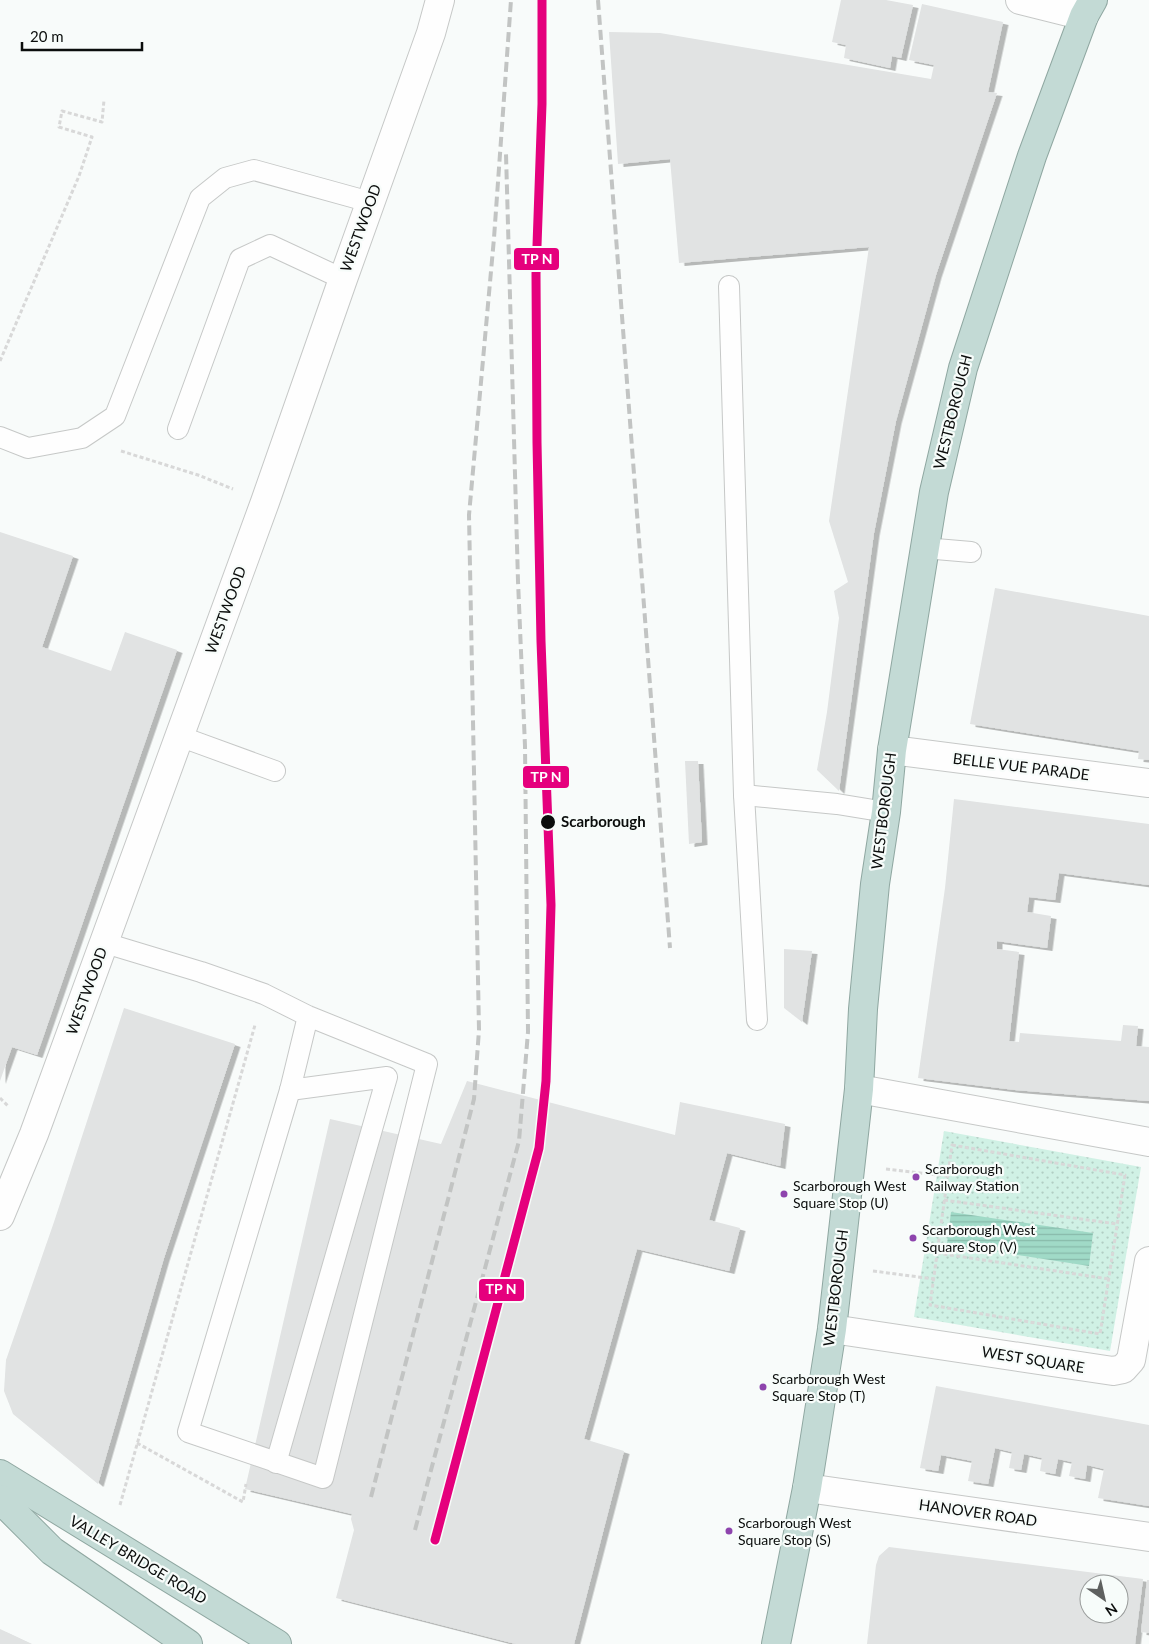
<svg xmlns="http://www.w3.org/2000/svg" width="1149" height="1644" font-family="Lato,sans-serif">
<defs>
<pattern id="grass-dots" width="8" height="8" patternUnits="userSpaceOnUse" patternTransform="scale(1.25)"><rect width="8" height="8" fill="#d0f1e5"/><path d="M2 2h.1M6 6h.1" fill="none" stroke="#b1cdc3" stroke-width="1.8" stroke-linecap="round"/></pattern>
<pattern id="water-rules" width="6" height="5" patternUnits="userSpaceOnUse" patternTransform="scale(1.25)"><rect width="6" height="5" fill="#a0dac7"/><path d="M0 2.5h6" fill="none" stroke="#88baaa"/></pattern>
<filter id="shadow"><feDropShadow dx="5.5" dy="3" stdDeviation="0" flood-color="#0004"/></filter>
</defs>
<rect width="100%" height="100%" fill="#f8fbfa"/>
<!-- grass -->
<path fill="url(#grass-dots)" d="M944 1131 1141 1167 1110 1351 914 1317Z"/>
<!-- water -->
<path fill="url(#water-rules)" d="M951 1212 1093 1233 1089 1266 947 1244Z"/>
<!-- building -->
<g fill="#e1e3e3" fill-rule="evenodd" filter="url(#shadow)">
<path d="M841 0H886L913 5 901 58 892 56 890 68 844 58 846 45 832 42Z"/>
<path d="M922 4 1003 22 988 92 997 93 936 275 896 421 874 533 839 791 817 770 827 712 839 618 834 591 848 582 829 521 869 247 679 263 670 159 618 164 609 32 660 33 931 79 934 65 909 60Z"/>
<path d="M0 532 73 556 42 647 111 671 125 632 177 650 37 1055 12 1047 0 1081Z"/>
<path d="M995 588 1149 616V760L1138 759 1139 751 970 724Z"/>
<path d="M685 761H698L702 842 689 844Z"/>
<path d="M954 799 1149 824V885L1059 873 1055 900 1029 897 1027 912 1051 916 1047 948 997 941V949L1019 952 1009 1041 1019 1042 1020 1033 1121 1041 1123 1025 1138 1026 1136 1046 1149 1047V1101L1015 1090 918 1078 945 888Z"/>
<path d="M784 949 812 951 802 1022 784 1008Z"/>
<path d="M124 1008 235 1044 164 1258 98 1484 13 1414 4 1391 6 1360 54 1222Z"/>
<path d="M467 1081 675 1135 680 1102 785 1124 780 1166 727 1153 709 1220 740 1228 729 1271 637 1249 584 1439 624 1451 574 1644H516L336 1598 354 1530 351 1519 352 1514 245 1489 330 1119 441 1144Z"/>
<path d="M936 1386 1149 1425V1506L1098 1498 1104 1469 1087 1465 1085 1479 1069 1476 1072 1462 1058 1459 1055 1474 1040 1471 1042 1458 1024 1454 1021 1470 1009 1468 1012 1452 995 1448 988 1484 968 1481 972 1461 941 1455 938 1471 920 1468Z"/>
<path d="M889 1547 1143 1579 1135 1644H867L876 1565 879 1556ZM1089 1584H1119V1614H1089Z"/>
<path d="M1147 1580H1149V1633L1141 1632Z"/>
<path d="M0 1629 32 1644H0Z"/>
</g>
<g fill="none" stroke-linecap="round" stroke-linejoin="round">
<defs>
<g id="lane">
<path d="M729 286 744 795 757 1020"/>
<path d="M178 429 240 259 270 245 343 279"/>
<path d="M0 437 28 448 82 438 115 416 200 198 225 178 254 170 370 202"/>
<path d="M924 548 971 552"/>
<path d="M179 736 275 771"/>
<path d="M744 795 837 804 886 812"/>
<path d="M105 943 201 972 264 994 308 1016 427 1064 323 1478 188 1432 290 1090 308 1016"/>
<path d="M276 1463 387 1077 290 1090"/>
</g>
<g id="street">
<path d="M1020 0 1084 16"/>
<path d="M892 750 1149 783"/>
<path d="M859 1089 1149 1142"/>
<path d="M0 1216 34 1134 265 502 343 279 431 33 440 0"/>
<path d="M832 1329 1113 1371 1123 1369 1131 1360 1149 1261"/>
<path d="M807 1488 1149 1537"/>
</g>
<g id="highway">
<path d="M0 1474 277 1644"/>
<path d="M0 1499 52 1551 188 1644"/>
<path d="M776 1644 807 1488 832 1329 859 1089 863 1009 875 884 886 812 892 750 934 492 963 368 1032 156 1084 16 1093 0"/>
</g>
</defs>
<!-- lane casing -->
<use href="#lane" stroke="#c6c8c7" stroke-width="22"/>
<!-- street casing -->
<use href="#street" stroke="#c6c8c7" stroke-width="30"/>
<!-- highway casing -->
<use href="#highway" stroke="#8fa7a1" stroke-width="30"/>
<!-- path -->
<g stroke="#d8d8d8" stroke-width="3" stroke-dasharray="4 2.5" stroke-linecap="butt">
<path d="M0 361 79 176 92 137 59 127 62 111 102 122 104 100"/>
<path d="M121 451 198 475 233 489"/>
<path d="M0 1098 8 1106"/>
<path d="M952 1145 1125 1175 1100 1334 930 1305Z"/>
<path d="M886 1169 947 1176"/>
<path d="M944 1200 1117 1224"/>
<path d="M937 1253 1109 1279"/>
<path d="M873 1271 934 1279"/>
<path d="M137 1443 243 1502 246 1484"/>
<path d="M120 1505 255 1025"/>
</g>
<!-- lane -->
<use href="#lane" stroke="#fefefe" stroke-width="20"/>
<!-- street -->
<use href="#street" stroke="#fefefe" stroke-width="28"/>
<!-- highway -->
<use href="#highway" stroke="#c3dad5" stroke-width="28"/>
<!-- rail -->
<g stroke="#c2c4c3" stroke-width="4" stroke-dasharray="10 5" stroke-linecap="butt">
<path d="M598 0 670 948"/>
<path d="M371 1497 474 1099 479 1030 469 515 494 238 511 0"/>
<path d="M415 1530 519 1141 528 1032 525 746 518 581 506 154"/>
</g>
<defs>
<path id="rail-1" d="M435 1540 539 1148 546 1081 551 905 541 641 537 442 536 274 542 104V0"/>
</defs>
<!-- rail-1 casing -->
<use href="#rail-1" stroke="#f7fcfa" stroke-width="12"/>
<!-- rail-1 -->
<use href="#rail-1" stroke="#e5007d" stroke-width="9"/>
</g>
<!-- markers -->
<circle fill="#0b0d0c" stroke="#f7fcfa" stroke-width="2" cx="548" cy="822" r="8"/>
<g fill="#8e44ad" stroke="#f7fcfa" stroke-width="2">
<circle cx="916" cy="1177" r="4.5"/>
<circle cx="784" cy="1194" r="4.5"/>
<circle cx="913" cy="1238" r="4.5"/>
<circle cx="763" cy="1387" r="4.5"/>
<circle cx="729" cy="1531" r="4.5"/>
</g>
<g text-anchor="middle" stroke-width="4.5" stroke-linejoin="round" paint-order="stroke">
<!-- bus labels -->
<g font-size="14" fill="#0b0d0c" stroke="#f7fcfa" text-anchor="start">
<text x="925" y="1174">Scarborough<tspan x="925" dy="17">Railway Station</tspan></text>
<text x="793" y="1191">Scarborough West<tspan x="793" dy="17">Square Stop (U)</tspan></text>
<text x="922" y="1235">Scarborough West<tspan x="922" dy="17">Square Stop (V)</tspan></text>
<text x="772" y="1384">Scarborough West<tspan x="772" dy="17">Square Stop (T)</tspan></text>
<text x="738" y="1528">Scarborough West<tspan x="738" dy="17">Square Stop (S)</tspan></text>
</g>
<!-- street labels -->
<g font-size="15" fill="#0b0d0c" stroke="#f7fcfa">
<text transform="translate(361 228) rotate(-70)" y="5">WESTWOOD</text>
<text transform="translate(953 412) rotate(-76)" y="5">WESTBOROUGH</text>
<text transform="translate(226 610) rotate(-70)" y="5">WESTWOOD</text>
<text transform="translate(1021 767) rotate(7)" y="5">BELLE VUE PARADE</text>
<text transform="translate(884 811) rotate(-83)" y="5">WESTBOROUGH</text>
<text transform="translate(87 991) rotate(-70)" y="5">WESTWOOD</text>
<text transform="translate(836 1288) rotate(-83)" y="5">WESTBOROUGH</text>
<text transform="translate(1033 1360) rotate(9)" y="5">WEST SQUARE</text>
<text transform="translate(978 1513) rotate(8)" y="5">HANOVER ROAD</text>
<text transform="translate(138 1560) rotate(31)" y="5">VALLEY BRIDGE ROAD</text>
</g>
<!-- stop labels -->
<g font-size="15" font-weight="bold" fill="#0b0d0c" stroke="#f7fcfa" text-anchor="start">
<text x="561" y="827">Scarborough</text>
</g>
</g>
<g stroke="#f7fcfa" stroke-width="2">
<rect x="513" y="247" width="47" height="24" rx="5" fill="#e5007d"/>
<rect x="522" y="765" width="48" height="24" rx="5" fill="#e5007d"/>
<rect x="478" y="1278" width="47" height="24" rx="5" fill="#e5007d"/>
</g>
<g font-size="14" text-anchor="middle" font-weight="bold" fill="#fff">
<text x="537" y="264">TP N</text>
<text x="546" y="782">TP N</text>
<text x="501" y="1294">TP N</text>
</g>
<!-- north arrow -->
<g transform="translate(1104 1599) rotate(146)"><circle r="24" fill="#f7fcfa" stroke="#999c9b"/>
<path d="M0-4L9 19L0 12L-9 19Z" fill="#5e605f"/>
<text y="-8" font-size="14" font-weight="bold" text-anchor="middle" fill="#0b0d0c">N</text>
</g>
<!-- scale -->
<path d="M22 42v8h120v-8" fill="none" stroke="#0b0d0c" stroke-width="2.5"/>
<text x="30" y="42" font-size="15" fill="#0b0d0c" stroke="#f7fcfa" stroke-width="4" paint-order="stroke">20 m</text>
</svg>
